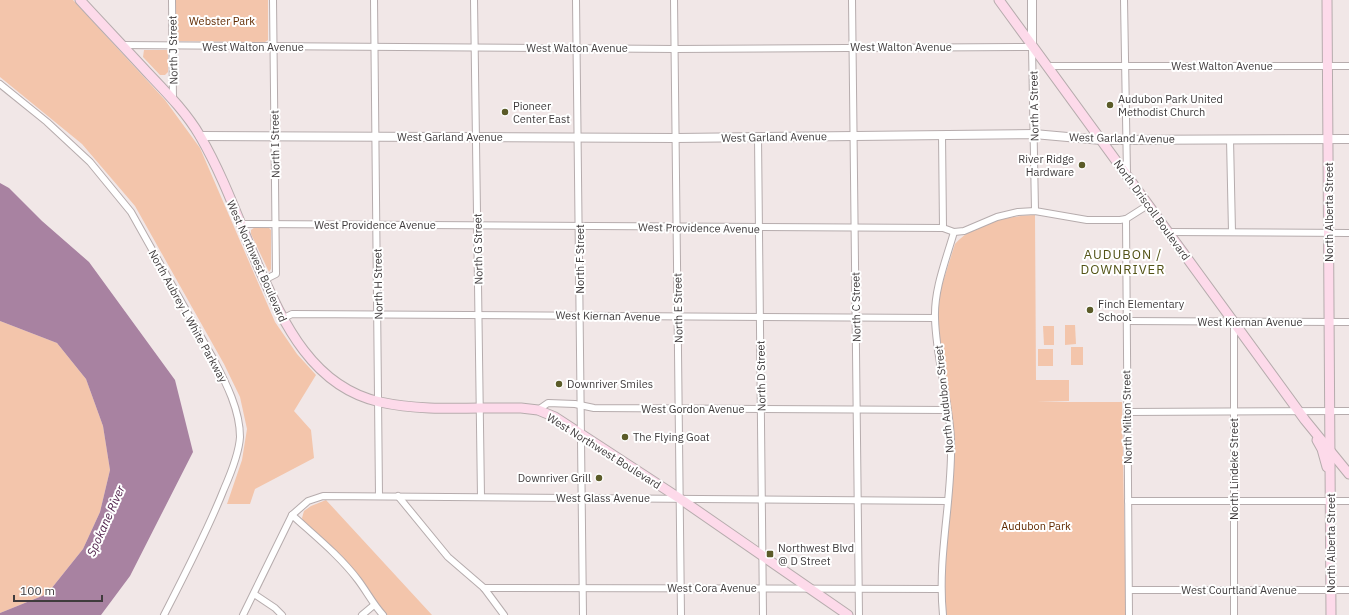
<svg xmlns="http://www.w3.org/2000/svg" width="1349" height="615" font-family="'IBM Plex Sans',sans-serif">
<rect width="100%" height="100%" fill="#f1e7e7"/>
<!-- green -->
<g fill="#f3c5ab">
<path d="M0 0H73L165 100 200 148 275 322 297 354 316 375 294 411 311 430 314 458 255 489 250 504H227L242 460 247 429 240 397 224 364 135 206 82 144 0 77Z"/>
<path d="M175 0H268V40L265 42 178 41 175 37Z"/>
<path d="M144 50H168V72L165 75H160L143 57Z"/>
<path d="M1035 215 1036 380H1069V401L1037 402H1122L1126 615H946L944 589V554L953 474 939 344 937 306 939 294 955 244C973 223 1008 216 1035 215Z"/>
<path d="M255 227 269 228 271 230V269L269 272 251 234V230Z"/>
<path d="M0 321 57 343 86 379 103 426 110 470 100 512 83 549 47 594 0 613Z"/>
<path d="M1065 325H1075L1076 344 1065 345Z"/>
<path d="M1043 326H1054V345H1044Z"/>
<rect x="1071" y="347" width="12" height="18"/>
<rect x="1038" y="349" width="15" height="17"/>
<path d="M326 500 432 615H387L342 556 304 522 302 518 304 511 311 506Z"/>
</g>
<!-- water -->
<path fill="#a882a1" d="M0 183 9 188 42 221 89 262 175 380 193 452 130 576 101 615H0V613L47 594 83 549 100 512 110 470 103 426 86 379 57 343 0 321Z"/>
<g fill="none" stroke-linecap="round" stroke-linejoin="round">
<defs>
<g id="minor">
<path d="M172 0 173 100"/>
<path d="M374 0 379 496"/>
<path d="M474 0 481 497"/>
<path d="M576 0 583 615"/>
<path d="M674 0 681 615"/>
<path d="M852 0 859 615"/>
<path d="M1124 0 1127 174"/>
<path d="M122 45 675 49 1032 47 1035 211"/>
<path d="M1047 66H1349"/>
<path d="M0 84 47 122 90 162 131 212 214 360C226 383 240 410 240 437 239 454 231 473 224 489 207 532 185 574 164 615"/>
<path d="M942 135 943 228"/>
<path d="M758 137 763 615"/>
<path d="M1230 139 1232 232"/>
<path d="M1126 219 1129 615"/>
<path d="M240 224 943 228 954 232 964 231 997 217 1018 212 1035 211 1087 220H1120L1126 219 1148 205"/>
<path d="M1168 232 1349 233"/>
<path d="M264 280 276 274 273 0"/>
<path d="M282 319 292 314 935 318"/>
<path d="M1127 321 1349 322"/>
<path d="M1234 323V615"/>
<path d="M538 410 548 403 575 404 594 408 947 410"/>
<path d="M1127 412 1349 411"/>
<path d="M398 496 448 557 484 588 504 615"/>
<path d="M1128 501H1349"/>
<path d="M292 515C315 536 340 556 358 580 367 592 373 604 383 615"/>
<path d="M484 588 941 589"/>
<path d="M1129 590H1349"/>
<path d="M254 594 275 608 282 615"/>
<path d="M243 615 292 515 308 501 323 496 947 501"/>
<path d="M362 615 374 605"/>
<path d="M943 615C937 555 953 498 951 439 949 398 936 359 935 318 934 289 946 260 954 232"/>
</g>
<g id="tertiary">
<path d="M1032 0V47"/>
<path d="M200 136 676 138 1034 134 1101 140 1349 139"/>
</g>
<g id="secondary">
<path d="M80 0C102 24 125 48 147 72 166 92 186 112 200 136 224 177 240 224 259 268 284 324 313 387 380 402 425 412 474 407 521 408L538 410 555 417 679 498 848 615"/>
<path d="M999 0 1305 420 1349 474"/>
<path d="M1327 0 1331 615"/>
<path d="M1317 440 1322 449 1327 467"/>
</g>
</defs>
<!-- minor casing -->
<use href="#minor" stroke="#b6acad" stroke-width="8"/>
<!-- tertiary casing -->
<use href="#tertiary" stroke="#b6acad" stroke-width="10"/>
<!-- secondary casing -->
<use href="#secondary" stroke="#b6acad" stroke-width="11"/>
<!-- minor -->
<use href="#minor" stroke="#fff" stroke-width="6"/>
<!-- tertiary -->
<use href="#tertiary" stroke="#fff" stroke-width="8"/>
<!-- secondary -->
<use href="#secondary" stroke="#fddaea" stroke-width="9"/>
</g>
<!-- markers -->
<g fill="#5b5b28" stroke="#fff" stroke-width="1.5">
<circle cx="1110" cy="105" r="4"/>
<circle cx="505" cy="112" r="4"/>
<circle cx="1082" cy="165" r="4"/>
<circle cx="1090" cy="310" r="4"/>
<circle cx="559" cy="384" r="4"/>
<circle cx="625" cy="437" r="4"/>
<circle cx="599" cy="478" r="4"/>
<rect x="766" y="550" width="8" height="8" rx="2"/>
</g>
<g text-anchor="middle" stroke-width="4" stroke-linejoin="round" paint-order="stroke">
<!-- park labels -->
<g font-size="11" fill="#612a00" stroke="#fff">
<text x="222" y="25">Webster Park</text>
<text x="1036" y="530">Audubon Park</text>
</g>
<!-- street labels -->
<g font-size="11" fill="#3f3b3c" stroke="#fff">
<text x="253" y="51">West Walton Avenue</text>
<text x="901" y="51">West Walton Avenue</text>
<text x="577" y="52">West Walton Avenue</text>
<text transform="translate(173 50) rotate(-91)" y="4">North J Street</text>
<text x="1222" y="70">West Walton Avenue</text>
<text transform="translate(1034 106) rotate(-91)" y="4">North A Street</text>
<text x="450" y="141">West Garland Avenue</text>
<text transform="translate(774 137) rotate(-1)" y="4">West Garland Avenue</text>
<text transform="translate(1122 138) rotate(1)" y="4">West Garland Avenue</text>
<text transform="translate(275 144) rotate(-91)" y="4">North I Street</text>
<text transform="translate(1152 210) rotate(54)" y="4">North Driscoll Boulevard</text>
<text transform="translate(1329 212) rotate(-90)" y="4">North Alberta Street</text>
<text x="375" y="229">West Providence Avenue</text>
<text transform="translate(699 228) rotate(1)" y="4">West Providence Avenue</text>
<text transform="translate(478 249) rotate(-91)" y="4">North G Street</text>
<text transform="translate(580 259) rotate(-90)" y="4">North F Street</text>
<text transform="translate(257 261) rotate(66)" y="4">West Northwest Boulevard</text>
<text transform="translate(378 284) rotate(-91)" y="4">North H Street</text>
<text transform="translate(856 307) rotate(-91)" y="4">North C Street</text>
<text transform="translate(678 308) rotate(-91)" y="4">North E Street</text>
<text transform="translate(188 316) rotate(61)" y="4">North Aubrey L White Parkway</text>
<text transform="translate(608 316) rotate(1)" y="4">West Kiernan Avenue</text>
<text x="1250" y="326">West Kiernan Avenue</text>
<text transform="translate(761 376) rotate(-91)" y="4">North D Street</text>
<text transform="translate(944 399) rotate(-96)" y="4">North Audubon Street</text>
<text x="693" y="413">West Gordon Avenue</text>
<text transform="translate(1127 417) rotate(-91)" y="4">North Milton Street</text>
<text transform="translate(604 451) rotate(32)" y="4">West Northwest Boulevard</text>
<text transform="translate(1234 469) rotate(-90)" y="4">North Lindeke Street</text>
<text x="603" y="502">West Glass Avenue</text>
<text transform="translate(1331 543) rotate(-90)" y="4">North Alberta Street</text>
<text x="712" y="592">West Cora Avenue</text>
<text x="1239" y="594">West Courtland Avenue</text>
</g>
<!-- poi labels -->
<g font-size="11" fill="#3f3b3c" stroke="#fff" text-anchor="start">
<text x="1118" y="103">Audubon Park United<tspan x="1118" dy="13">Methodist Church</tspan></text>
<text x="513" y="110">Pioneer<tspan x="513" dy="13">Center East</tspan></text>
<text x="1074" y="163" text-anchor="end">River Ridge<tspan x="1074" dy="13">Hardware</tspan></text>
<text x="1098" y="308">Finch Elementary<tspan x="1098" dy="13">School</tspan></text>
<text x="567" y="388">Downriver Smiles</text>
<text x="633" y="441">The Flying Goat</text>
<text x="591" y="482" text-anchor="end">Downriver Grill</text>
<text x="778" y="552">Northwest Blvd<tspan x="778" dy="13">@ D Street</tspan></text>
</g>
<!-- water labels -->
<g font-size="12" font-style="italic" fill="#4e1d48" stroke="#fff">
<text transform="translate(106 521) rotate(-66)" y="4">Spokane River</text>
</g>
<!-- quarter labels -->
<g font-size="13" letter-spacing="1" fill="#535316" stroke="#fff">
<text x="1123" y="259">AUDUBON /<tspan x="1123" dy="15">DOWNRIVER</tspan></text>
</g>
</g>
<!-- scale -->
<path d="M14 595v6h88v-6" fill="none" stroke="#3f3b3c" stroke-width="2"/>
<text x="20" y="595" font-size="12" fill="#3f3b3c" stroke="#ffffff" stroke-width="3" paint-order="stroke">100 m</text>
</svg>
